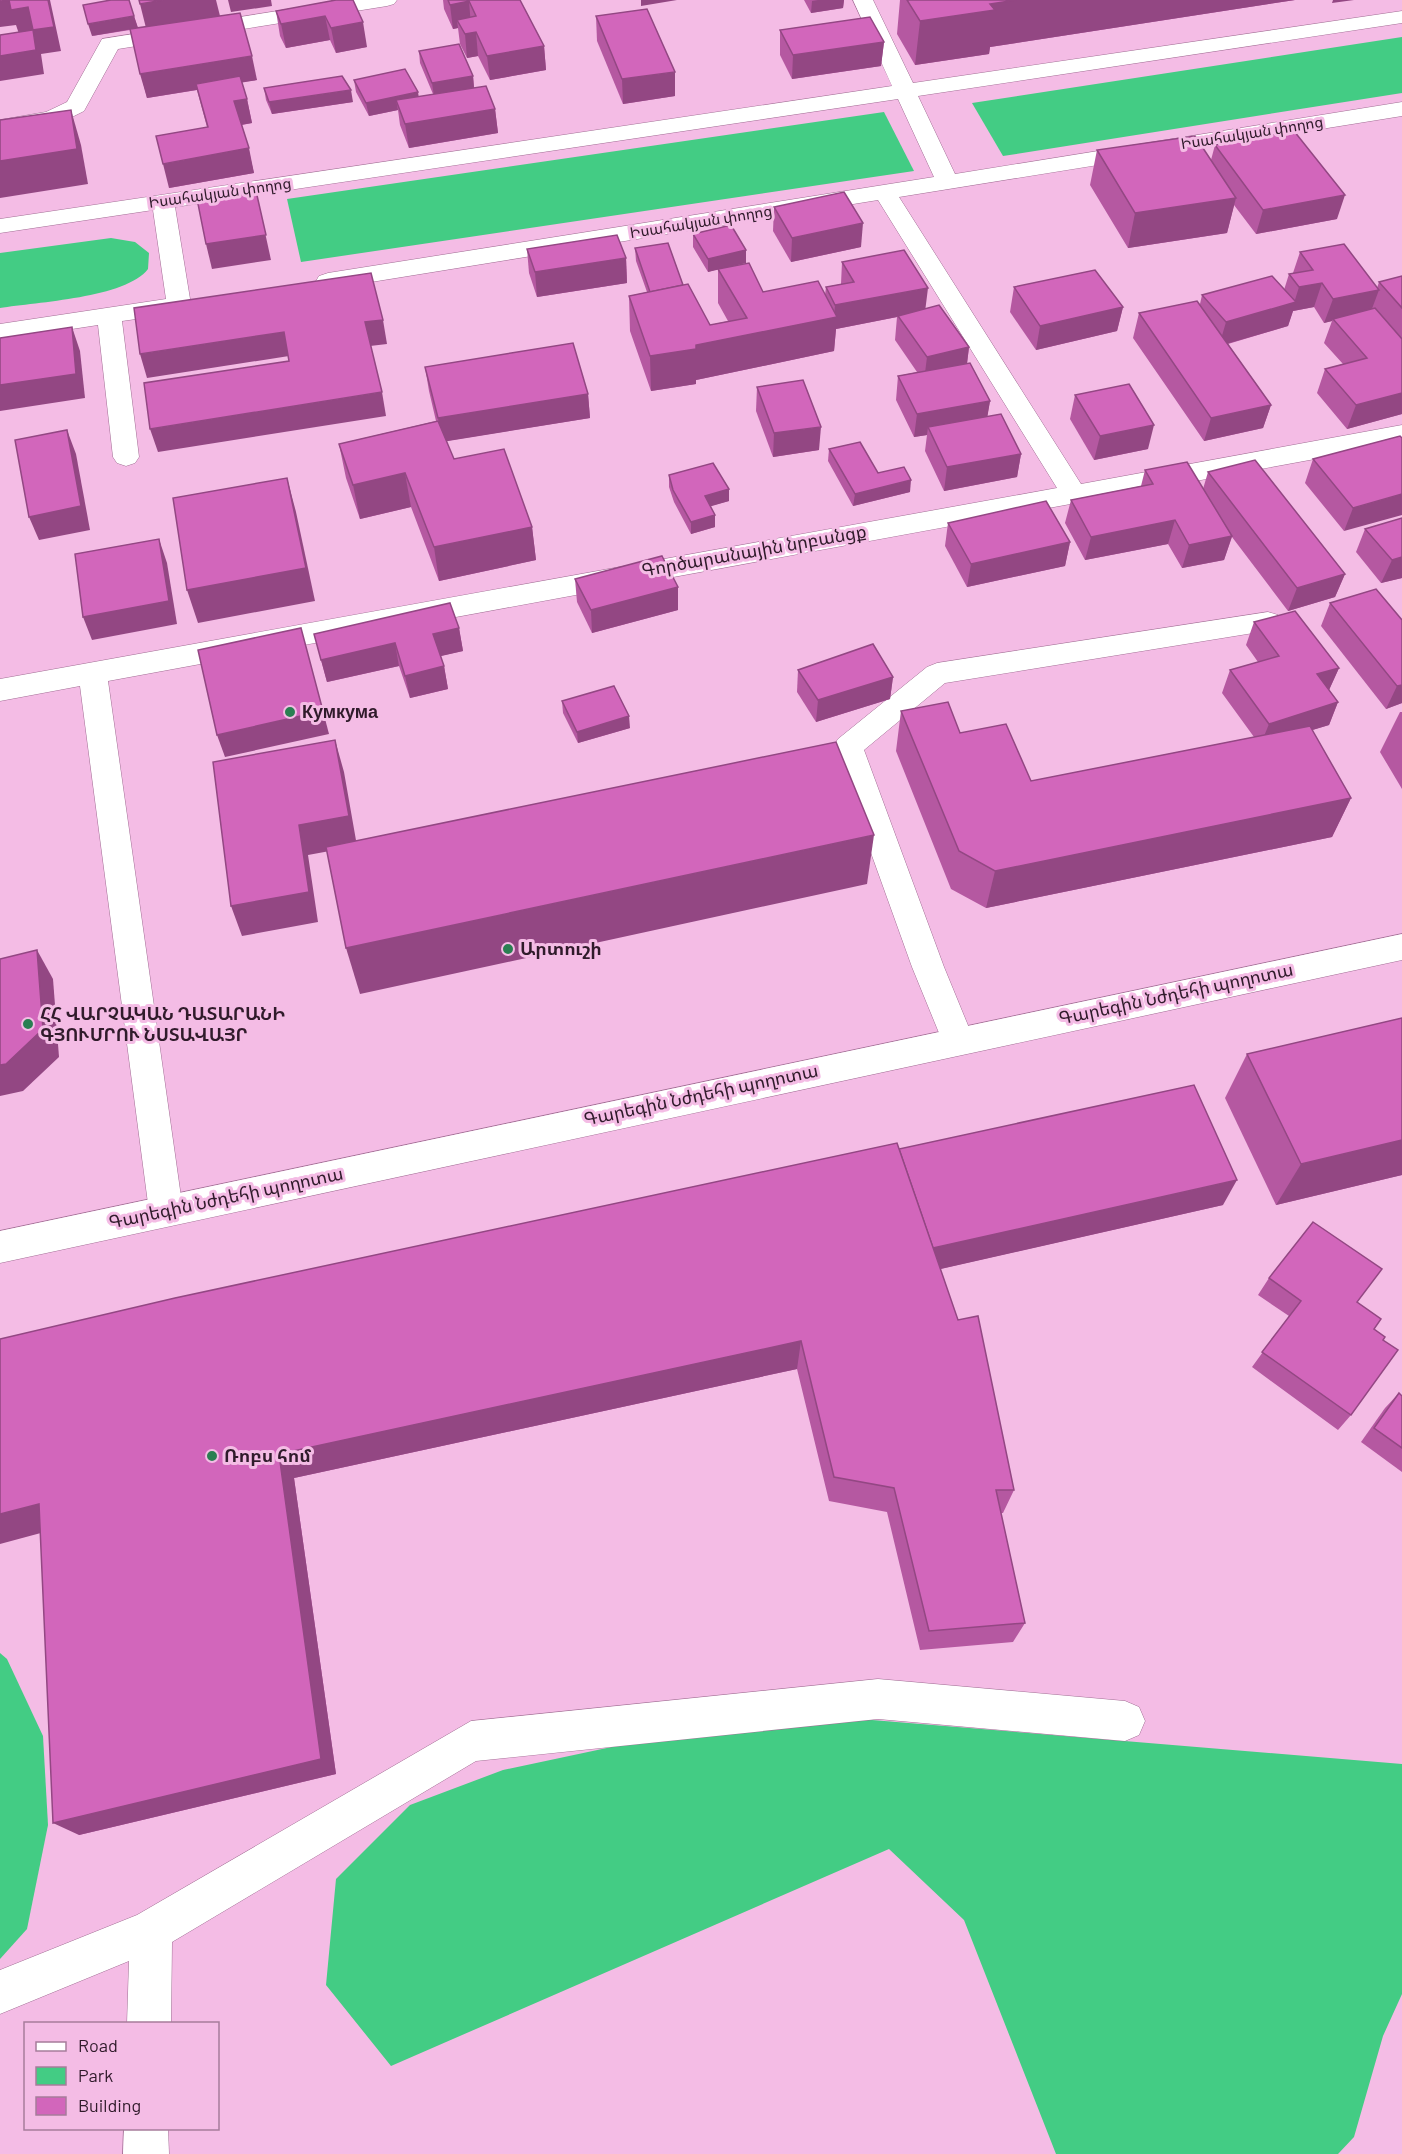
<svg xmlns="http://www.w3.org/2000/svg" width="1402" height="2154" font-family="Barlow,'Noto Sans Armenian',sans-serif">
<rect width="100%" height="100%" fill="#f4bce5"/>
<!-- green -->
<g fill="#43cc84">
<path d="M1402 37V93L1003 156 972 103Z"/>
<path d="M884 112 914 171 301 262 287 199Z"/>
<path d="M111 238 135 242 149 253 148 269C126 298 37 302 0 308V253Z"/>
<path d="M0 1653 7 1659 43 1736 48 1825 27 1929 0 1959Z"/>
<path d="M781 1719 872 1720 1402 1764V1994L1383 2036 1354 2137 1338 2154H1056L964 1920 889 1849 391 2066 326 1985 336 1879 410 1805 503 1770 682 1732Z"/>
</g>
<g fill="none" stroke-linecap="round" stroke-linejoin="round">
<defs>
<g id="minor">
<path d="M347 0H397L394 4 387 6 118 49 84 111 60 123 0 134V120L46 112 67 102 102 39Z"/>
<path d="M853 0H873L913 83 1402 11V23L918 96 955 174 1402 102V116L899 197 1081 484 1402 425V443L108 681 183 1211 178 1222 166 1226 154 1222 149 1211 80 686 0 701V679L1057 488 878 200 328 289 319 286 316 281 319 276 328 273 934 177 898 99 175 207 191 305 188 310 179 313 122 321 139 457 135 463 126 466 117 463 113 457 98 325 0 340V324L166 299 153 210 0 233V219L892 86Z"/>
<path d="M1268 612 1278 615 1282 622 1278 629 945 683 864 750 944 967 974 1040 970 1050 958 1054 946 1050 912 967 833 747 838 739 927 667 937 663Z"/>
<path d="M878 1679 1125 1701 1139 1707 1145 1721 1139 1735 1125 1741 878 1719 476 1761 172 1942 171 2024H127L129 1961 0 2014V1970L137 1915 471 1721Z"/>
<path d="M124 2128H168L169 2154H123Z"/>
</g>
<path id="highway" d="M1402 934V960L0 1263V1231Z"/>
</defs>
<!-- minor casing -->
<use href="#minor" stroke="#a16e94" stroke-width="1"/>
<!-- highway casing -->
<use href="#highway" stroke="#a16e94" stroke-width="1"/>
<!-- minor -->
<use href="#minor" fill="#fff" fill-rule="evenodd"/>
<!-- highway -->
<use href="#highway" fill="#fff" fill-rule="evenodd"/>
</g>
<!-- wall -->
<g fill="#b558a1">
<path d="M336 0 367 47 336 53 330 40 286 48 280 36 276 11Z"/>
<path d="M443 0H520L544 46 546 70 490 80 478 56 467 58 460 44 458 28 453 29 444 9Z"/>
<path d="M804 0H844L843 8 811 13Z"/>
<path d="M900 0H1295L990 47 989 54 915 65 897 34Z"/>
<path d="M134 16 138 28 220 16 257 80 242 82 247 99 252 123 242 125 254 173 169 188 207 127 197 90 147 98 130 30 92 36Z"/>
<path d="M596 16 675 96 623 104 597 41Z"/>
<path d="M780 30 884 42 881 66 792 79 780 55Z"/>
<path d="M419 51 473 76 474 87 495 109 498 133 409 148 400 125 398 110 369 116 356 92 354 80 419 97 433 94 420 63Z"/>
<path d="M264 88 353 102 272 114 266 100Z"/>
<path d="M1215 145 1337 219 1256 234 1234 205 1227 233 1128 248 1090 185 1097 150 1211 160Z"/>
<path d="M774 207 861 247 791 262 773 231Z"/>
<path d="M693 234 746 250V263L732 266 763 292 825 295 826 287 841 284 842 262 925 309 969 347 967 364 990 401 987 417 1021 454 1017 477 944 491 925 451 927 435 914 437 896 400 898 376 917 372 895 340 897 317 836 329 834 351 696 380V384L651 391 630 331 629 296 647 292 636 261 635 248 683 285 710 325 728 321 718 303V269L708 272 693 247Z"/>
<path d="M527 249 626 258 627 283 537 297 529 273Z"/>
<path d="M1300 252 1377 288 1379 282 1402 276V414L1347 429 1317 393 1325 369 1343 364 1324 343 1332 321 1324 323 1314 307 1293 311 1288 326 1228 344 1271 405 1263 428 1204 441 1133 338 1139 313 1200 304 1202 295 1284 290 1289 274 1293 273Z"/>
<path d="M1014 287 1123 307 1117 331 1036 350 1010 312Z"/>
<path d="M425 367 588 394 590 418 446 441 454 459 532 527 536 560 439 581 411 507 360 519 346 478 339 444 436 421 429 391Z"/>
<path d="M757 387 819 450 773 457 756 411Z"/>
<path d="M1075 395 1148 449 1094 460 1070 419Z"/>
<path d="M1400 436 1344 531 1305 483 1313 459Z"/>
<path d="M829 449 878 473 910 492 853 506 828 461Z"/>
<path d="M1145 470 1203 489 1208 472 1345 574 1335 597 1288 611 1232 537 1224 560 1182 568 1168 544 1085 560 1065 523 1071 500 1141 486Z"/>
<path d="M669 475 729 501 710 506 715 515V527L691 534 674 502 669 487Z"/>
<path d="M1402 518V578L1381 583 1356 552 1365 529Z"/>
<path d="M948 523 1070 542 1065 566 967 587 945 546Z"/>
<path d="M575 579 678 587V610L592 633 577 602Z"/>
<path d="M1330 603 1402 620V703L1386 709 1321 626Z"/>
<path d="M1254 622 1339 668 1329 690 1338 702 1329 725 1312 730 1351 798 1332 837 986 908 951 889 896 751 901 711 960 733 1031 781 1254 737 1222 693 1230 670 1258 662 1246 645Z"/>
<path d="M459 628 463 651 440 656 444 666 448 689 410 698 399 666 327 682 314 634Z"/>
<path d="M798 670 893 677 890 699 816 722 797 692Z"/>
<path d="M562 701 630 728 578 743 563 713Z"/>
<path d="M1400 712H1402V789L1380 752Z"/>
<path d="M1402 1018V1175L1276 1205 1225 1098 1247 1054Z"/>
<path d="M899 1149 1223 1205 940 1269 1014 1490 1003 1513H1001L1025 1623 1013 1642 920 1650 887 1512 829 1501 797 1369 294 1478 336 1774 79 1835 40 1533Z"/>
<path d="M1269 1278 1357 1302 1374 1329 1351 1415 1338 1430 1252 1367 1289 1316 1258 1295Z"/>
<path d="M1399 1393 1402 1396V1472L1361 1442 1385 1408Z"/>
</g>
<!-- shaded-wall -->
<g fill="#934783">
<path d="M0 0H50L61 51 41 54 44 74 0 81V56L19 34 16 25 0 27Z"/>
<path d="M163 0H216L220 16 146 28 140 4Z"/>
<path d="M228 0H271L272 6 231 12Z"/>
<path d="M641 0H677L641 6Z"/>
<path d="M818 0H844L843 8 811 13 812 1Z"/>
<path d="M1016 0H1295L990 47 989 54 915 65 920 21 990 4Z"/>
<path d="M1333 0H1354L1332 3Z"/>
<path d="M469 1 471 26 457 20 458 28 453 29 450 5Z"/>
<path d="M134 16 138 28 92 36 88 24Z"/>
<path d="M325 16 330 40 286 48 281 24Z"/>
<path d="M363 22 367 47 336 53 331 28Z"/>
<path d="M476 32 478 56 467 58 465 34Z"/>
<path d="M884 42 881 66 792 79 793 55Z"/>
<path d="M544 46 546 70 490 80 487 56Z"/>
<path d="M252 56 257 80 147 98 140 74Z"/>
<path d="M675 72V96L623 104 622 79Z"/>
<path d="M473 76 474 88 434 96 432 83Z"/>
<path d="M351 90 353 102 272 114 269 102Z"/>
<path d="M418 92 420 105 396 100 398 110 369 116 366 103Z"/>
<path d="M247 99 252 123 240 125 234 101Z"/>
<path d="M495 109 498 133 409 148 405 124Z"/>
<path d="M71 110 81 145 88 184 0 198V161Z"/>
<path d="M249 148 254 173 169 188 163 164Z"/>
<path d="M256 191 271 260 212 269 206 244Z"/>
<path d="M1345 195 1337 219 1256 234 1263 210Z"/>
<path d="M1236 198 1227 233 1128 248 1135 213Z"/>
<path d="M863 223 861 247 791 262 792 238Z"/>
<path d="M746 250V263L708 272V259Z"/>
<path d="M626 258 627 283 537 297 535 272Z"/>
<path d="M1322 283 1314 307 1293 311 1288 326 1219 346 1226 322 1294 303 1299 287Z"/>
<path d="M928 288 925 312 898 316 897 317 836 329 834 351 696 380V384L651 391 650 356 696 345 834 317 835 305Z"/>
<path d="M1379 290 1370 314 1333 319 1332 321 1324 323 1333 299Z"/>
<path d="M1123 307 1117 331 1036 350 1040 326Z"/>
<path d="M383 320 387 344 370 346 365 322Z"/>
<path d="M72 327 80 351 85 398 0 411V385Z"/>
<path d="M284 332 289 356 147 378 140 354Z"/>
<path d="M969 347 966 371 924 381 927 357Z"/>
<path d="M382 392 386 416 158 452 150 429Z"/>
<path d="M1402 393V414L1347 429 1356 405Z"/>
<path d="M588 394 590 418 442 442 438 418Z"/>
<path d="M990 401 986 425 928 427 927 435 914 437 917 414Z"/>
<path d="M1271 405 1263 428 1204 441 1211 418Z"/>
<path d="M1154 425 1148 449 1094 460 1100 436Z"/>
<path d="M821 427 819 450 773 457 774 433Z"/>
<path d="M67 430 76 454 90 530 39 540 29 517Z"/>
<path d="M1021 454 1017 477 944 491 947 467Z"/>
<path d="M405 473 411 507 360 519 353 485Z"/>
<path d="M287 478 296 512 315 601 198 623 187 590Z"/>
<path d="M911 480 910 492 853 506 855 494Z"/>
<path d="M729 489V501L705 508V496Z"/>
<path d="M1402 494V515L1344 531 1353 508Z"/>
<path d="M715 515V527L691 534V522Z"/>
<path d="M1175 520 1168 544 1085 560 1091 537Z"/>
<path d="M532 527 536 560 439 581 434 547Z"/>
<path d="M1232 536 1224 560 1182 568 1189 545Z"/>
<path d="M159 539 167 563 177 624 92 640 83 617Z"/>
<path d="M1070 542 1065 566 967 587 971 564Z"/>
<path d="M1402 557V578L1381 583 1392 560Z"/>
<path d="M1345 574 1335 597 1288 611 1297 588Z"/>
<path d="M678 587V610L592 633 591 610Z"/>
<path d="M459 628 463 651 437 657 433 634Z"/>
<path d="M395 643 399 666 327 682 321 660Z"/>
<path d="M444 666 448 689 410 698 405 676Z"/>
<path d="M1339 668 1329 690 1317 674Z"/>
<path d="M893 677 890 699 816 722 818 700Z"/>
<path d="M1402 685V703L1386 709 1397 686Z"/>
<path d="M1338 702 1329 725 1260 746 1269 724Z"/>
<path d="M323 711 329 734 225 757 217 735Z"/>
<path d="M629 716 630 728 578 743 577 732Z"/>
<path d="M335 740 344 772 357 846 308 855 318 922 242 936 231 906Z"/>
<path d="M1351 798 1332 837 986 908 995 871Z"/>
<path d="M874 835 867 884 360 994 346 948Z"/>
<path d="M37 950 53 979 59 1057 23 1091 0 1096V1065Z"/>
<path d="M1402 1140V1175L1276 1205 1301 1164Z"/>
<path d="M1237 1180 1223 1205 923 1273 929 1249Z"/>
<path d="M801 1341 797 1369 294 1478 336 1774 79 1835 53 1823 279 1454Z"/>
<path d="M39 1504 63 1527 0 1544V1514Z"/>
</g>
<!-- building -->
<g fill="#d266bb" stroke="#934783" stroke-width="1.5">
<path d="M0 0H48L54 27 33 30 36 50 0 56V35L33 30 28 7 11 10 9 0 0 2Z"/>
<path d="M111 0H129L134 16 88 24 83 5Z"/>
<path d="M139 0H163L140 4Z"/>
<path d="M336 0H353L363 22 331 28 325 16 281 24 276 11Z"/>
<path d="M448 0H520L544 46 487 56 476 32 465 34 457 20 476 16 469 1 450 5Z"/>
<path d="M907 0H1016L990 4 995 10 920 21Z"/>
<path d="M647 9 675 72 622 79 596 16Z"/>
<path d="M240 13 252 56 140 74 130 29Z"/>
<path d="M870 17 884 42 793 55 780 30Z"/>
<path d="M459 44 473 76 432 83 419 51Z"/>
<path d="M405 69 418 92 366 103 354 80Z"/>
<path d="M240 76 247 99 234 101 249 148 163 164 156 136 208 127 196 84Z"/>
<path d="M342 76 351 90 269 102 264 88Z"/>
<path d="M486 86 495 109 405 124 396 100Z"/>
<path d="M71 110 77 149 0 161V120Z"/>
<path d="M1294 131 1345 195 1263 210 1215 145Z"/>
<path d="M1195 136 1236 198 1135 213 1097 150Z"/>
<path d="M256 191 266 235 206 244 197 199Z"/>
<path d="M844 192 863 223 792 238 774 207Z"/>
<path d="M731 225 746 250 708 259 693 234Z"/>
<path d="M617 235 626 258 535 272 527 249Z"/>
<path d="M668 243 683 285 650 292 635 248Z"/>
<path d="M1344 244 1379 290 1333 299 1322 283 1299 287 1289 274 1313 270 1300 252Z"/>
<path d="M904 250 928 288 835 305 826 287 854 282 842 262Z"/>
<path d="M749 263 763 292 818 281 837 317 696 345V349L650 356 629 296 688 284 710 325 747 318 718 269Z"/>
<path d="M1095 270 1123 307 1040 326 1014 287Z"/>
<path d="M371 273 383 320 365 322 382 392 150 429 144 383 289 361 284 332 140 354 134 308Z"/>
<path d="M1272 276 1296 302 1226 322 1202 295Z"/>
<path d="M1402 276V308L1379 282Z"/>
<path d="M1197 301 1271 405 1211 418 1139 313Z"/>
<path d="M939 305 969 347 927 357 898 316Z"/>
<path d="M1375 308 1402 339V393L1356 405 1325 369 1367 358 1333 319Z"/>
<path d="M72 327 76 374 0 385V338Z"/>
<path d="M573 343 588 394 438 418 425 367Z"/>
<path d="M970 363 990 401 917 414 898 376Z"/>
<path d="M803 380 821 427 774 433 757 387Z"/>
<path d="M1129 384 1154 425 1100 436 1075 395Z"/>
<path d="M1001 414 1021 454 947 467 928 427Z"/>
<path d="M438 421 454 459 504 449 532 527 434 547 405 473 353 485 339 444Z"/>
<path d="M67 430 81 506 29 517 15 440Z"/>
<path d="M1400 436 1402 438V494L1353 508 1313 459Z"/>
<path d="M860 442 878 473 904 467 911 480 855 494 829 449Z"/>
<path d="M1255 460 1345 574 1297 588 1208 472Z"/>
<path d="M1187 462 1232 536 1189 545 1175 520 1091 537 1071 500 1153 484 1145 470Z"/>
<path d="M713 463 729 489 705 496 715 515 691 522 673 490 669 475Z"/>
<path d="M287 478 306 568 187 590 173 498Z"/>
<path d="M1046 501 1070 542 971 564 948 523Z"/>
<path d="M1402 518V557L1392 560 1365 529Z"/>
<path d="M159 539 169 601 83 617 75 554Z"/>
<path d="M662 556 678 587 591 610 575 579Z"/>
<path d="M1376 589 1402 620V685L1397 686 1330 603Z"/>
<path d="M450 603 459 628 433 634 444 666 405 676 395 643 321 660 314 634Z"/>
<path d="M1295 611 1339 668 1317 674 1338 702 1269 724 1230 670 1279 656 1254 622Z"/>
<path d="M301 628 323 711 217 735 198 650Z"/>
<path d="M873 644 893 677 818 700 798 670Z"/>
<path d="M614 686 629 716 577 732 562 701Z"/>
<path d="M948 702 960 733 1006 724 1031 781 1310 726 1351 798 995 871 959 851 901 711Z"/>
<path d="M335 740 349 816 299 825 309 892 231 906 213 762Z"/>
<path d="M836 742 874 835 346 948 326 847Z"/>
<path d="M37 950 43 1029 6 1064 0 1065V959Z"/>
<path d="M1402 1018V1140L1301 1164 1247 1054Z"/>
<path d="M1194 1085 1237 1180 933 1248 899 1149Z"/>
<path d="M897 1143 958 1320 978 1316 1014 1490H996L1025 1623 929 1631 894 1488 834 1477 801 1341 279 1454 321 1759 53 1823 39 1504 0 1514V1339L175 1298Z"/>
<path d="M1313 1222 1382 1269 1357 1302 1381 1319 1374 1329 1385 1337 1383 1340 1398 1350 1351 1415 1262 1352 1301 1301 1269 1278Z"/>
<path d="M1399 1393 1402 1396V1448L1374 1428Z"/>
</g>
<!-- markers -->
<g fill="#2a7f52" stroke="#f4bce5" stroke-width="2">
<circle cx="290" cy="712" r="6"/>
<circle cx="508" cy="949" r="6"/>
<circle cx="28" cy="1024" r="6"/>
<circle cx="212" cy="1456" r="6"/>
</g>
<g text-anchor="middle" stroke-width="6" stroke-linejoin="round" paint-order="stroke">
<!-- far-street labels -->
<g font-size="15" fill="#301b2b" stroke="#f4bce5">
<text transform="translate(1252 133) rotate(-9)" y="5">Իսահակյան փողոց</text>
<text transform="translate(220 193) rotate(-8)" y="5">Իսահակյան փողոց</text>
<text transform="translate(701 222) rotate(-9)" y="5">Իսահակյան փողոց</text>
</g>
<!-- street labels -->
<g font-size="18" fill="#301b2b" stroke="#f4bce5">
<text transform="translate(754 551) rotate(-10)" y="6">Գործարանային նրբանցք</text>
<text transform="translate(1176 994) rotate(-12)" y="6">Գարեգին Նժդեհի պողոտա</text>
<text transform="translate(701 1095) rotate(-12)" y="6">Գարեգին Նժդեհի պողոտա</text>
<text transform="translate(226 1198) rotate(-12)" y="6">Գարեգին Նժդեհի պողոտա</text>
</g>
<!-- poi labels -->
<g font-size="18" font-weight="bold" fill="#301b2b" stroke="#f4bce5" text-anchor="start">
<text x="302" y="718">Кумкума</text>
<text x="520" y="955">Արտուշի</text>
<text x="40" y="1020">ՀՀ ՎԱՐՉԱԿԱՆ ԴԱՏԱՐԱՆԻ<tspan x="40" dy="21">ԳՅՈՒՄՐՈՒ ՆՍՏԱՎԱՅՐ</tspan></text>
<text x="224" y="1462">Ռոբս հոմ</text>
</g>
</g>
<!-- legend -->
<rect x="24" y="2022" width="195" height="108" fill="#f4bce5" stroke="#a67c9b" stroke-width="1.5"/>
<rect x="36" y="2042" width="30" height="9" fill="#ffffff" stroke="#a67c9b" stroke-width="1.5"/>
<text x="78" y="2052" font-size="18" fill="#301b2b">Road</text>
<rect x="36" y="2067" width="30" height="18" fill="#43cc84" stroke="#a67c9b" stroke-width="1.5"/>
<text x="78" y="2082" font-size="18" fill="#301b2b">Park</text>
<rect x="36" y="2097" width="30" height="18" fill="#d266bb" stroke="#a67c9b" stroke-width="1.5"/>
<text x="78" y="2112" font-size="18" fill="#301b2b">Building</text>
</svg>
